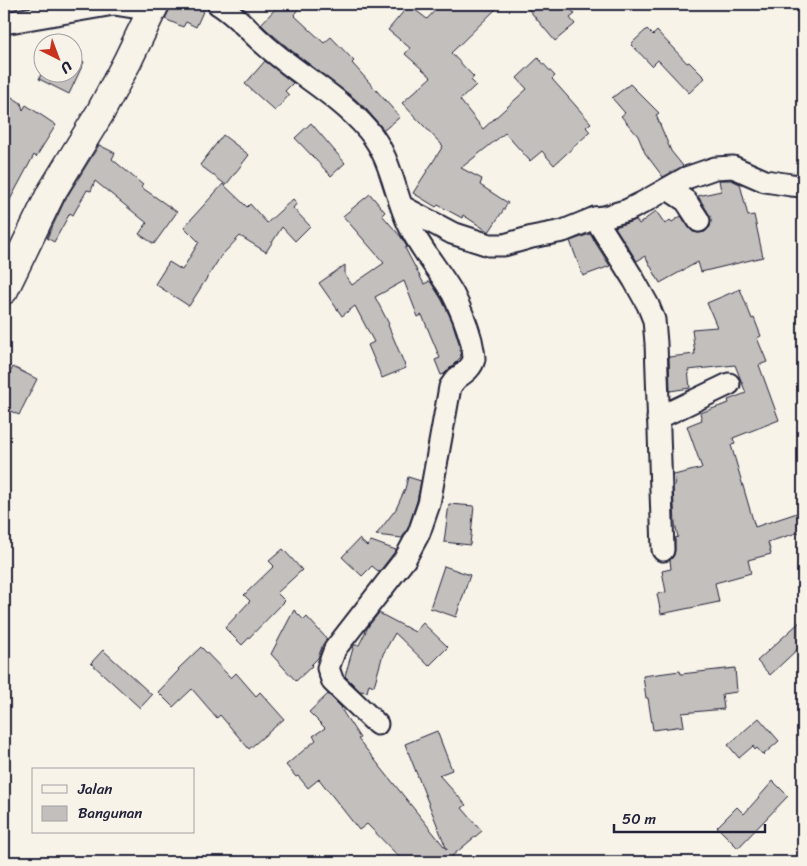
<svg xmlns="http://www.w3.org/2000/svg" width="807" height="866" font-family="Sriracha,sans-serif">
<rect width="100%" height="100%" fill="#f7f3e8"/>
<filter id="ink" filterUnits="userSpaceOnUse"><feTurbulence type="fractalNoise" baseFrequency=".02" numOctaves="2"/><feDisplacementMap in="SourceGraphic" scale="10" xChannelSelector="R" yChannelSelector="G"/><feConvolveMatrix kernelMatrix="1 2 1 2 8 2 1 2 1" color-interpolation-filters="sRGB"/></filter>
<g filter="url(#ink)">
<!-- building -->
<g fill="#c2bfbd" stroke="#22223b">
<path d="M170 4H206V5L196 27 186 22 183 27 165 19 169 11Z"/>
<path d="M280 4H301L294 15 324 43 331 37 354 61 352 63 400 117 384 130 367 110 354 98 292 51 267 30 261 24Z"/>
<path d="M441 4H501L451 53 474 77 471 80 476 85 460 100 483 129 527 89 517 78 538 58 555 76 552 79 591 123 586 127 590 132 554 165 542 151 530 161 505 133 461 168 482 179 480 185 508 203 489 232 463 215 462 218 438 205 436 207 413 193 443 146 402 103 431 77 405 54 410 48 388 30 409 5 427 19Z"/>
<path d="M524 4H566L575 14 570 18 575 24 555 41Z"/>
<path d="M647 29 653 35 657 31 687 63 689 62 705 78 689 93 658 60 652 66 631 44Z"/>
<path d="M72 56 84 62 69 94 39 79 42 72H72Z"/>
<path d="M265 61 293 83 285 91 289 95 275 111 245 84Z"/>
<path d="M630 84 659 113 656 115 671 151 683 166 663 177 645 153 638 136 621 116 625 113 612 98Z"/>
<path d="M4 92 21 103 23 110 26 105 56 125 36 157 34 155 4 211Z"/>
<path d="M311 123 345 163 331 176 295 138Z"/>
<path d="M223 135 249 155 226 185 200 165Z"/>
<path d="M99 145 115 153 112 159 143 185 141 187 177 212 154 244 139 234 147 223 95 181 91 191 87 190 73 215 70 213 54 242 47 238 65 200Z"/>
<path d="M719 180H731L740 184 748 216 754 215 763 257 701 272 698 262 660 283 645 256 637 261 615 227 636 220 639 224 656 211 665 224 670 220 672 222 681 216 689 228 693 232 699 233 705 232 710 227 711 220 709 214 698 196 721 191Z"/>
<path d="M223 184 247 207 250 204 267 223 293 199 297 203 293 208 310 226 295 241 282 227 266 252 240 236 221 256 189 306 155 284 169 262 182 270 199 242 184 227Z"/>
<path d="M370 194 385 212 382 215 401 237 407 247 405 248 424 284 430 281 437 292 442 300 452 321 459 343 461 357 444 374 441 375 435 360 440 358 422 315 418 317 404 281 375 297 389 324 388 325 406 368 382 378 368 345 374 342 355 306 342 316 319 283 345 265V275L352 285 384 263 343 216Z"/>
<path d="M590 234 610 266 583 276 570 241Z"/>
<path d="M740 289 752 319 754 318 761 336 757 338 767 362 759 365 779 420 733 438 735 444 731 445 755 527 797 513 803 531 768 542 771 554 748 560 751 573 715 583 719 602 661 614 657 594 666 592 662 571 671 569 670 560 674 555 675 550V538L678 537 675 524 673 486 676 484 674 475 702 468 687 426 702 420 700 413 729 403 728 400 746 393 735 365 688 370 690 388 670 391 669 357 695 354 692 329 717 327 707 303Z"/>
<path d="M13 367 37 379 19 415 4 408V385Z"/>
<path d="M408 477 421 481 417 501 408 528 402 538 376 535 396 509 405 489Z"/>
<path d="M449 504 474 506 470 545 444 542Z"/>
<path d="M359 539 367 546 371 541 396 550 379 572 372 566 362 576 342 557Z"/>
<path d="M283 549 302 570 277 593 285 601 242 645 225 628 250 601 244 595 274 566 269 561Z"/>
<path d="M444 566 470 575 456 617 430 608Z"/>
<path d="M294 610 304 620 307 617 327 639 323 644 318 658 311 665 312 666 296 681 271 654Z"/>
<path d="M379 613 415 632 423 623 448 647 429 666 395 633 383 654 374 686 369 684 367 692 360 691 345 676 354 645H359L369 625Z"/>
<path d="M803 619V644L770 675 757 661Z"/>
<path d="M201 647 231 678 236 673 256 696 260 692 284 719 249 749 220 715 217 718 192 689 173 707 158 692 179 670 178 669Z"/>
<path d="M103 650 152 695 140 708 91 663Z"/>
<path d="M735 668 737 692 722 694 724 709 682 713 684 726 653 730 648 698H646L643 676 680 671 681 674Z"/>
<path d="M328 694 342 708 341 709 360 738 358 739 447 850 405 744 437 731 452 770 439 775 466 805 462 808 482 831 452 856 457 862H404L367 824 359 830 319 779 308 788 298 776 296 777 286 765 316 740 313 736 325 728 309 712Z"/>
<path d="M759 718 779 741 763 755 757 748 755 750 753 746 739 758 728 745Z"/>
<path d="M773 781 788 796 738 848 717 827 737 807 744 814Z"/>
</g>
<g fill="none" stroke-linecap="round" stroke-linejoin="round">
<defs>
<g id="minor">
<path d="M218 4C238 16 253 36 272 51 304 78 341 98 368 130 391 157 394 192 408 223 420 249 439 270 453 294 460 308 467 325 471 340 472 346 474 353 474 359 472 368 464 373 457 378 454 381 452 384 450 387L429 504 419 533 405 559 335 649 328 668 333 682 377 724"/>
<path d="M4 23 114 4 152 10"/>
<path d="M668 189 686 201 699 221"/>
<path d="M403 207 452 233 489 245H504L532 237 563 231 595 218 604 217 628 210 642 203 686 178 715 168 733 167 765 181 791 185 803 186"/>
<path d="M595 218 634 280 648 305 654 320 656 343 663 550"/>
<path d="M658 418 729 384"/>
</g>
<path id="major" d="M4 290 51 193 100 113 127 62 155 4"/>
</defs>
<!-- minor casing -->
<use href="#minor" stroke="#22223b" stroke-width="25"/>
<!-- major casing -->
<use href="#major" stroke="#22223b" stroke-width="31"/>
<!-- minor -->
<use href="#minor" stroke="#f7f3e8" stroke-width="21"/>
<!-- major -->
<use href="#major" stroke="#f7f3e8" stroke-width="28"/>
</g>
</g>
<!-- margin -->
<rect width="807" height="866" fill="none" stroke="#f7f3e8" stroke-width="20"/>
<rect x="10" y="10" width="787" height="846" fill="none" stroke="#22223b" stroke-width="2" filter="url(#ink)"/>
<!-- legend -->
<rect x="32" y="768" width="162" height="65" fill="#f7f3e8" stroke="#a29fa3"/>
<rect x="42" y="785" width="25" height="8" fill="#f7f3e8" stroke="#a29fa3"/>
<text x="78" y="794" font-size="15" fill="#22223b">Jalan</text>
<rect x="42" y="806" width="25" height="15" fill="#c2bfbd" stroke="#a29fa3"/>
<text x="78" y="818" font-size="15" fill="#22223b">Bangunan</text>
<!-- north arrow -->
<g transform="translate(58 58) rotate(138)"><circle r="24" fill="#f7f3e8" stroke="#a29fa3"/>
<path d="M0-4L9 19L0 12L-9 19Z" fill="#c8321e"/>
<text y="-8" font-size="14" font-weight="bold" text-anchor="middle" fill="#22223b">U</text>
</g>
<!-- scale -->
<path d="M614 824v8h151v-8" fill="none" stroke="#22223b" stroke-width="2.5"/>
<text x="622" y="824" font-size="15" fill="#22223b" stroke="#f7f3e8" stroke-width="4" paint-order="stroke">50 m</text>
</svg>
